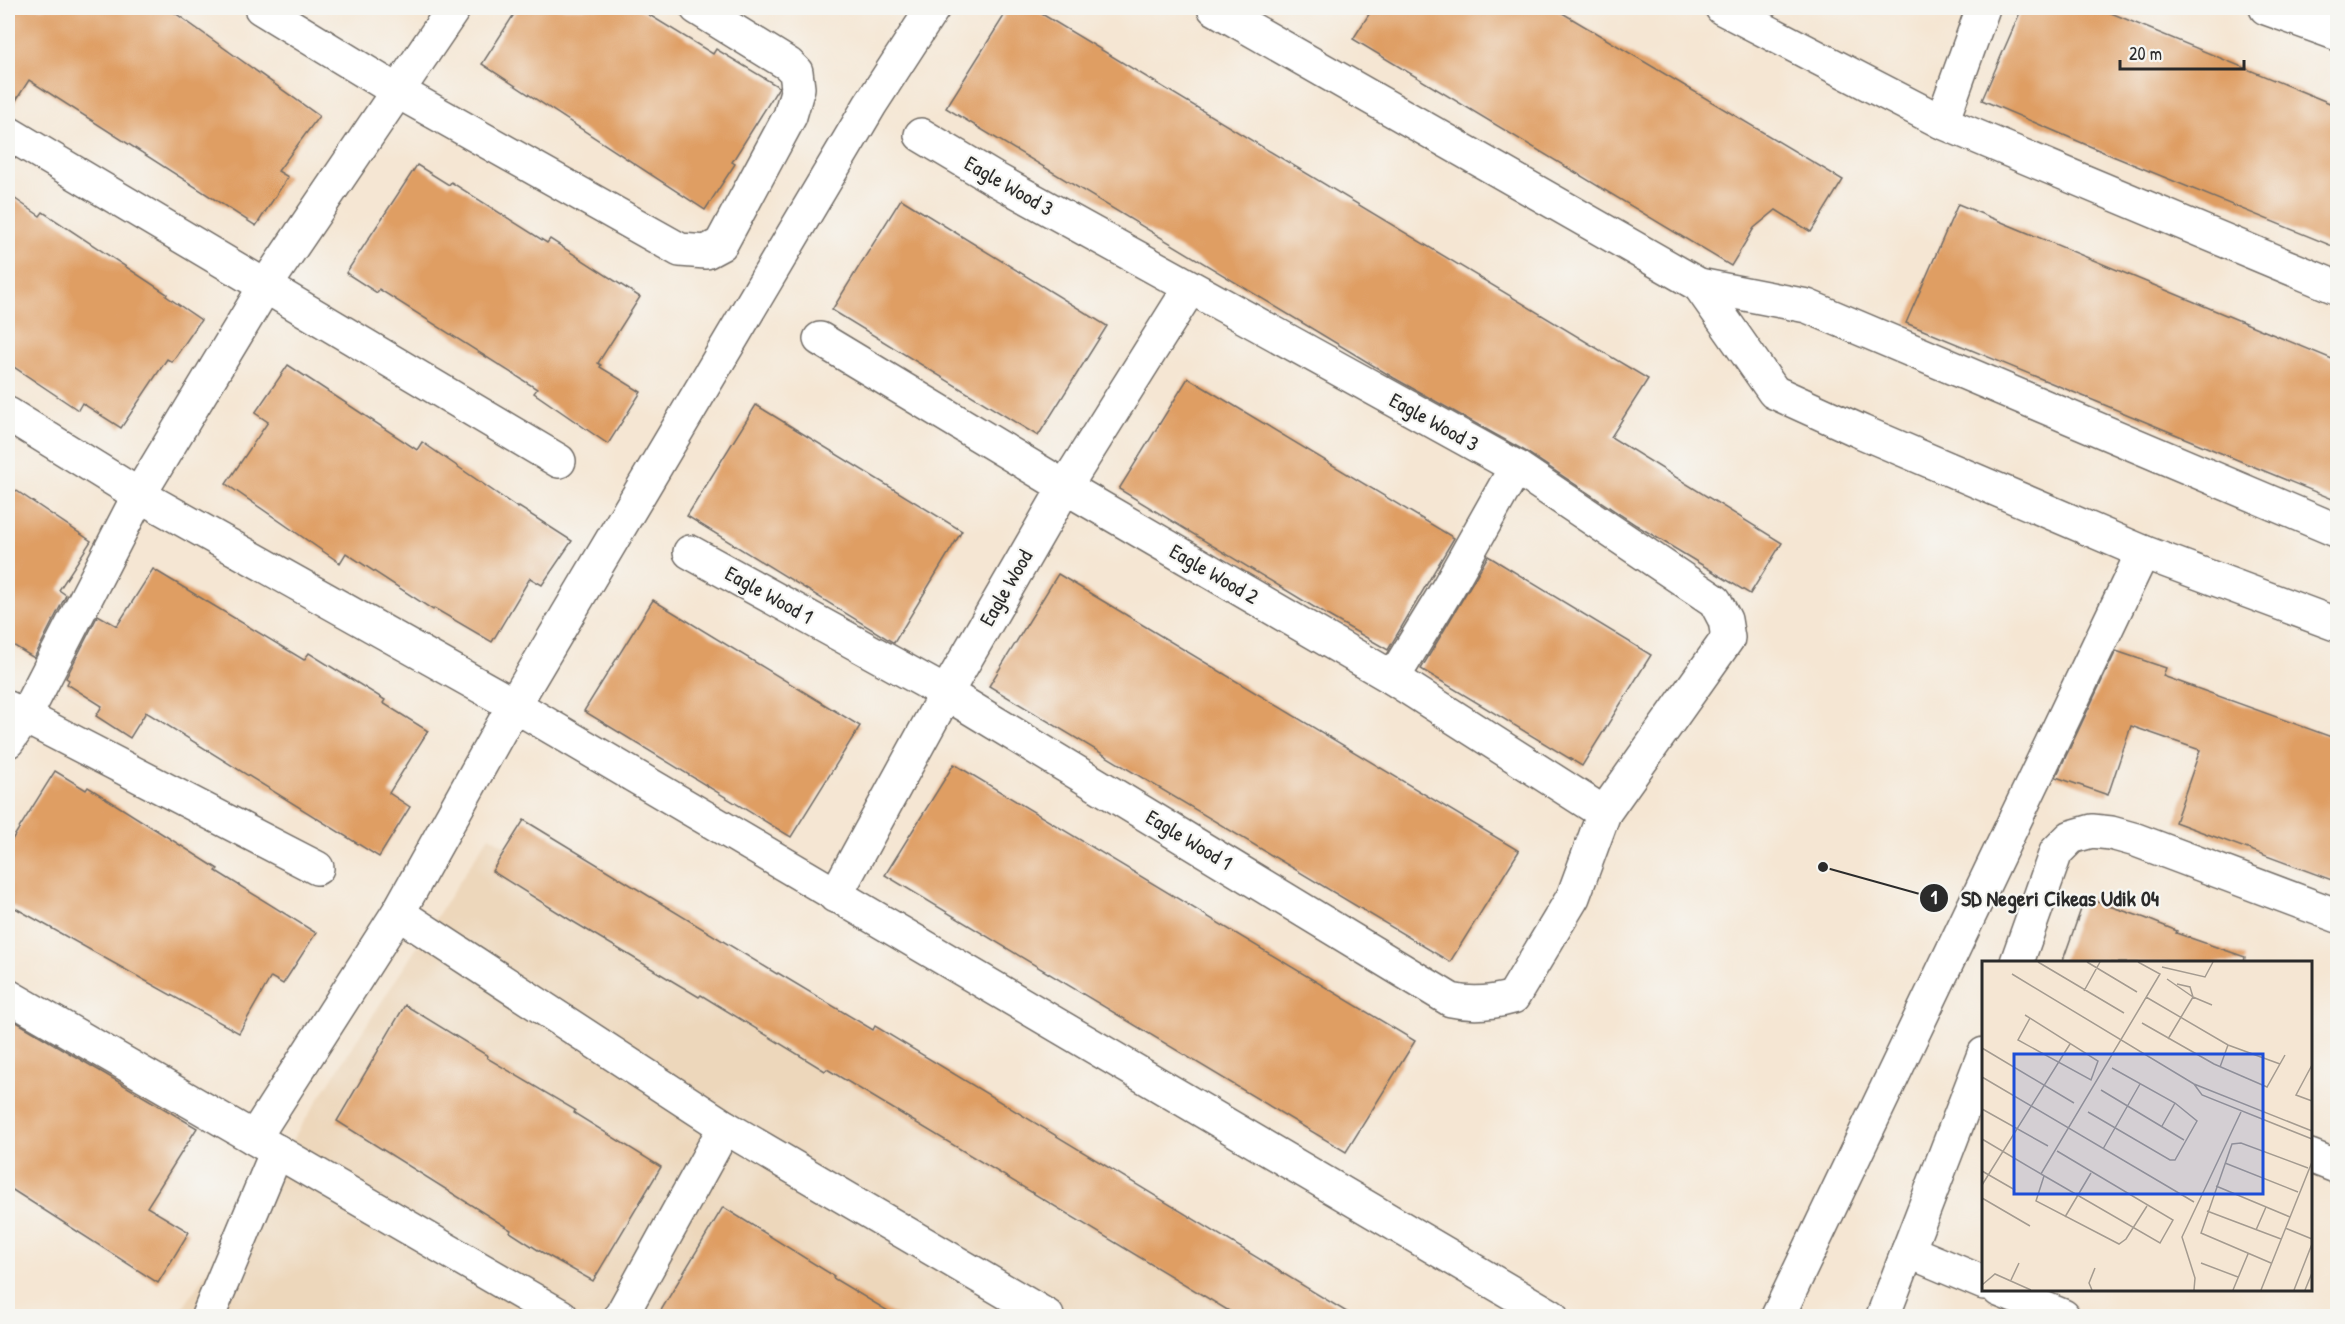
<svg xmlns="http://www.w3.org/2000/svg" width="2345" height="1324" font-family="'Patrick Hand',sans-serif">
<rect width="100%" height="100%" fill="#f6f6f2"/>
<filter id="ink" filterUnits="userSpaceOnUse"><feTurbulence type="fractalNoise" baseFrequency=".0167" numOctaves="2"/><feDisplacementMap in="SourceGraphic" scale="12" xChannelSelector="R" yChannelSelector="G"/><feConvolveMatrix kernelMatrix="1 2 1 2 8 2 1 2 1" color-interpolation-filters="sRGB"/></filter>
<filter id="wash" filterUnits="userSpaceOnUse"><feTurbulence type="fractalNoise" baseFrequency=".008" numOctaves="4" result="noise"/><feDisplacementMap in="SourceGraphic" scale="24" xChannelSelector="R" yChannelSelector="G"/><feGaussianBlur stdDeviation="1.35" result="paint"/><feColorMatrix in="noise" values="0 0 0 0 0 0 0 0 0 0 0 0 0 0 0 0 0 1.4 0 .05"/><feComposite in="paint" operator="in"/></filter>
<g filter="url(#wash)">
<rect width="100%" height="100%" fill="#f5e6d3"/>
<!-- built -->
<path fill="#edd7bb" d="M489 836 1252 1316H178Z"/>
<g id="blocks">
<!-- building -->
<g fill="#df9e63">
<path d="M8 8H168L319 116 278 171 288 177 256 226 29 80 8 113Z"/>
<path d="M518 8H638L713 54 716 49 779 87 732 162 735 164 705 210 482 64Z"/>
<path d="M1009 8H1032L1648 379 1611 437 1782 543 1750 594 1636 525 1525 451 1394 378 946 108Z"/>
<path d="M1373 8H1554L1843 180 1811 232 1776 210 1754 228 1731 266 1353 39Z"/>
<path d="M2022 8H2099L2337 106V248L2115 157 1982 100Z"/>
<path d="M417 165 449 185 451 182 547 243 550 239 640 297 598 363 601 365 600 367 641 392 608 444 534 393 537 389 379 289 377 293 346 273Z"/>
<path d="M8 194 40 216 43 212 167 294 166 296 201 320 172 362 167 359 121 428 82 403 78 410 8 363Z"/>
<path d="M901 199 1107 326 1038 436 832 310Z"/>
<path d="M1958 204 2337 361V501L1906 323Z"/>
<path d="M288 365 417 450 422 442 518 508 519 507 572 541 542 585 530 578 492 642 434 608 433 610 346 553 340 563 226 484 268 422 255 413Z"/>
<path d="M1188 378 1454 538 1388 650 1327 615 1119 489Z"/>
<path d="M756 405 962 531 894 643 687 516Z"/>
<path d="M8 485 91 541 59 590 66 595 34 658 8 642Z"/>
<path d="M1488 556 1651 655 1582 766 1421 669Z"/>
<path d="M153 569 304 660 309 653 385 700 383 703 428 731 389 793 410 807 379 857 146 712 130 738 96 716 102 706 67 684 69 680 66 678 98 615 117 626Z"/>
<path d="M1058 574 1519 851 1450 962 989 686Z"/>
<path d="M653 600 860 726 791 837 584 711Z"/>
<path d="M2116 651 2166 668 2163 676 2337 739V882L2175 822 2200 750 2131 726 2108 795 2056 777Z"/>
<path d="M954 764 1415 1041 1346 1152 885 875Z"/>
<path d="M55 771 86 790 88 787 218 869 216 871 316 933 283 984 271 977 239 1033 8 904V846Z"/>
<path d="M524 820 777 974 778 973 873 1030 875 1026 1355 1317H1239L827 1069 825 1071 701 995 699 997 572 921 492 871Z"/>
<path d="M2085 898 2145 918 2177 931 2176 933 2245 957 2244 963H2062Z"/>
<path d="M405 1005 488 1056 487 1058 575 1110 574 1113 661 1167 593 1281 538 1250 510 1232 511 1230 337 1121Z"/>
<path d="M8 1017 197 1128 147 1207 189 1232 158 1283 8 1187Z"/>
<path d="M723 1207 834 1276 833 1278 898 1317H657Z"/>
</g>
</g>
</g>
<g filter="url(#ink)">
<use href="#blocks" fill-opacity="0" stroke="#726c66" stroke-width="1.5"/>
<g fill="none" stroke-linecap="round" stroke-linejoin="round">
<defs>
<g id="street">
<path d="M261 8 397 91 680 250 706 252 721 244 790 116 798 88 796 72 788 64 697 8"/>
<path d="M1214 8 1699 285 1807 306 2338 531"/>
<path d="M1722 8 1942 122 2338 288"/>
<path d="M2266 8 2338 34"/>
<path d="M1942 122 1983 8"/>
<path d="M8 133 559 461"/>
<path d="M1699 285 1774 392 1862 432 2143 552 2338 625"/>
<path d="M820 339 1065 487 1393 678 1604 813"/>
<path d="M8 414 139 495 514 705 1551 1316"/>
<path d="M690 552 946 693 1451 1000C1473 1005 1492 1003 1513 997L1573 897 1604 813 1728 638 1725 620 1715 601 1516 467 993 178 921 135"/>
<path d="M1393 678 1448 588 1516 467"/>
<path d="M8 708 317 868"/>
<path d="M8 741 24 718 139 495 266 285 454 8"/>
<path d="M835 896 946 693 1065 487 1190 288"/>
<path d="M398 913 725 1127 1047 1316"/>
<path d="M2017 962 2056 852 2071 837 2092 831 2111 833 2136 840 2338 916"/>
<path d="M8 996 254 1138 398 913 514 705 870 105 933 8"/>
<path d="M254 1138 561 1316"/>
<path d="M2310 1156 2338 1167"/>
<path d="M1908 1251 1984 1283"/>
<path d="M1999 1290 2063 1316"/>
<path d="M208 1316 277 1151"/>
<path d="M621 1316 725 1127"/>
<path d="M1778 1316 2143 552"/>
<path d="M1883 1316 1984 1054"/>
</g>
</defs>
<!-- street casing -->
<use href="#street" stroke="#726c66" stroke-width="36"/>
<!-- street -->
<use href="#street" stroke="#fff" stroke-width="33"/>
</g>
</g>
<g text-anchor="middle" stroke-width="4.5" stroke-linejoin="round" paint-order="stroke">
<!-- street labels -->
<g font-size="21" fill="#2b2b2b" stroke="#f6f6f2">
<text transform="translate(1009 186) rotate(30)" y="7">Eagle Wood 3</text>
<text transform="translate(1434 422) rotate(29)" y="7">Eagle Wood 3</text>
<text transform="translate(1214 574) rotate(30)" y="7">Eagle Wood 2</text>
<text transform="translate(1006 588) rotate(-60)" y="7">Eagle Wood</text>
<text transform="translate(769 595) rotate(29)" y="7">Eagle Wood 1</text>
<text transform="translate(1189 840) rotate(31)" y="7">Eagle Wood 1</text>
</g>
</g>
<!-- overview -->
<g transform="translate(1982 961)">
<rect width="330" height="330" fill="#f5e6d3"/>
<path fill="none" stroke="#a49b90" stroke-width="1.5" d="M56 1 142 52M105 1 155 31M180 6 223 16 231 1M30 13 212 123 330 170M185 18 211 36M195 23 208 26 211 36M102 30 118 1M164 36 246 84 298 103M43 54 116 100 109 119 36 79 48 57M160 62 232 103 285 126 303 94M186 78 211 36 230 44M0 87 92 142M330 104 314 134 330 140M238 106 246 84M0 116 212 241M212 123 220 134 330 178M119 129 202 179M0 148 66 185M106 151 188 199H193L215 160 193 142 130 107M180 165 193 142M0 178 59 213 178 13 156 1M121 188 158 123M243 202 316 231M0 210 33 229M59 213 178 282 191 259 75 190M62 215 54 240 137 283 144 278 165 245M0 224 88 83M234 225 308 256M0 237 48 265M225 250 299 278M83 256 109 212M303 267 330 278M274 269 284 246M219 302 256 316M289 302 219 272 250 183 259 182 326 207M29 319 37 302M0 324 13 313 49 329M110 329 107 322 113 307M212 329 213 317 200 276 259 151M251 329 266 293M279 329 330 201M312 329 330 283M323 329 330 312"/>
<path fill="#1d4ed8" fill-opacity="0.15" stroke="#1d4ed8" stroke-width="3" d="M32 93H281V233H32Z"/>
<rect width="330" height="330" fill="none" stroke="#2b2b2b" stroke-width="3"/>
</g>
<!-- callouts -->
<path fill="none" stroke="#2b2b2b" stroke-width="2" d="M1823 867L1934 898"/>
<g fill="#2b2b2b" stroke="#f6f6f2" stroke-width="2">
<circle cx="1823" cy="867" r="6"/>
<circle cx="1934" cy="898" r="15"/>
</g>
<g font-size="18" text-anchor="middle" font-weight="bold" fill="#fff">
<text x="1934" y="904">1</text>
</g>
<g font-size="22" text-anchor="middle" font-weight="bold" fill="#2b2b2b" stroke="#f6f6f2" stroke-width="4.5" stroke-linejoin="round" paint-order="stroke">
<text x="2060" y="906">SD Negeri Cikeas Udik 04</text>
</g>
<!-- margin -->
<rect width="2345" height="1324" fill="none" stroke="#f6f6f2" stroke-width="30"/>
<!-- scale -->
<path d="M2120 60v9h124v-9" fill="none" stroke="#2b2b2b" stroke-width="3"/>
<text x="2129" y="60" font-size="18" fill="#2b2b2b" stroke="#f6f6f2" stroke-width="4.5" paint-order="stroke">20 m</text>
</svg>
